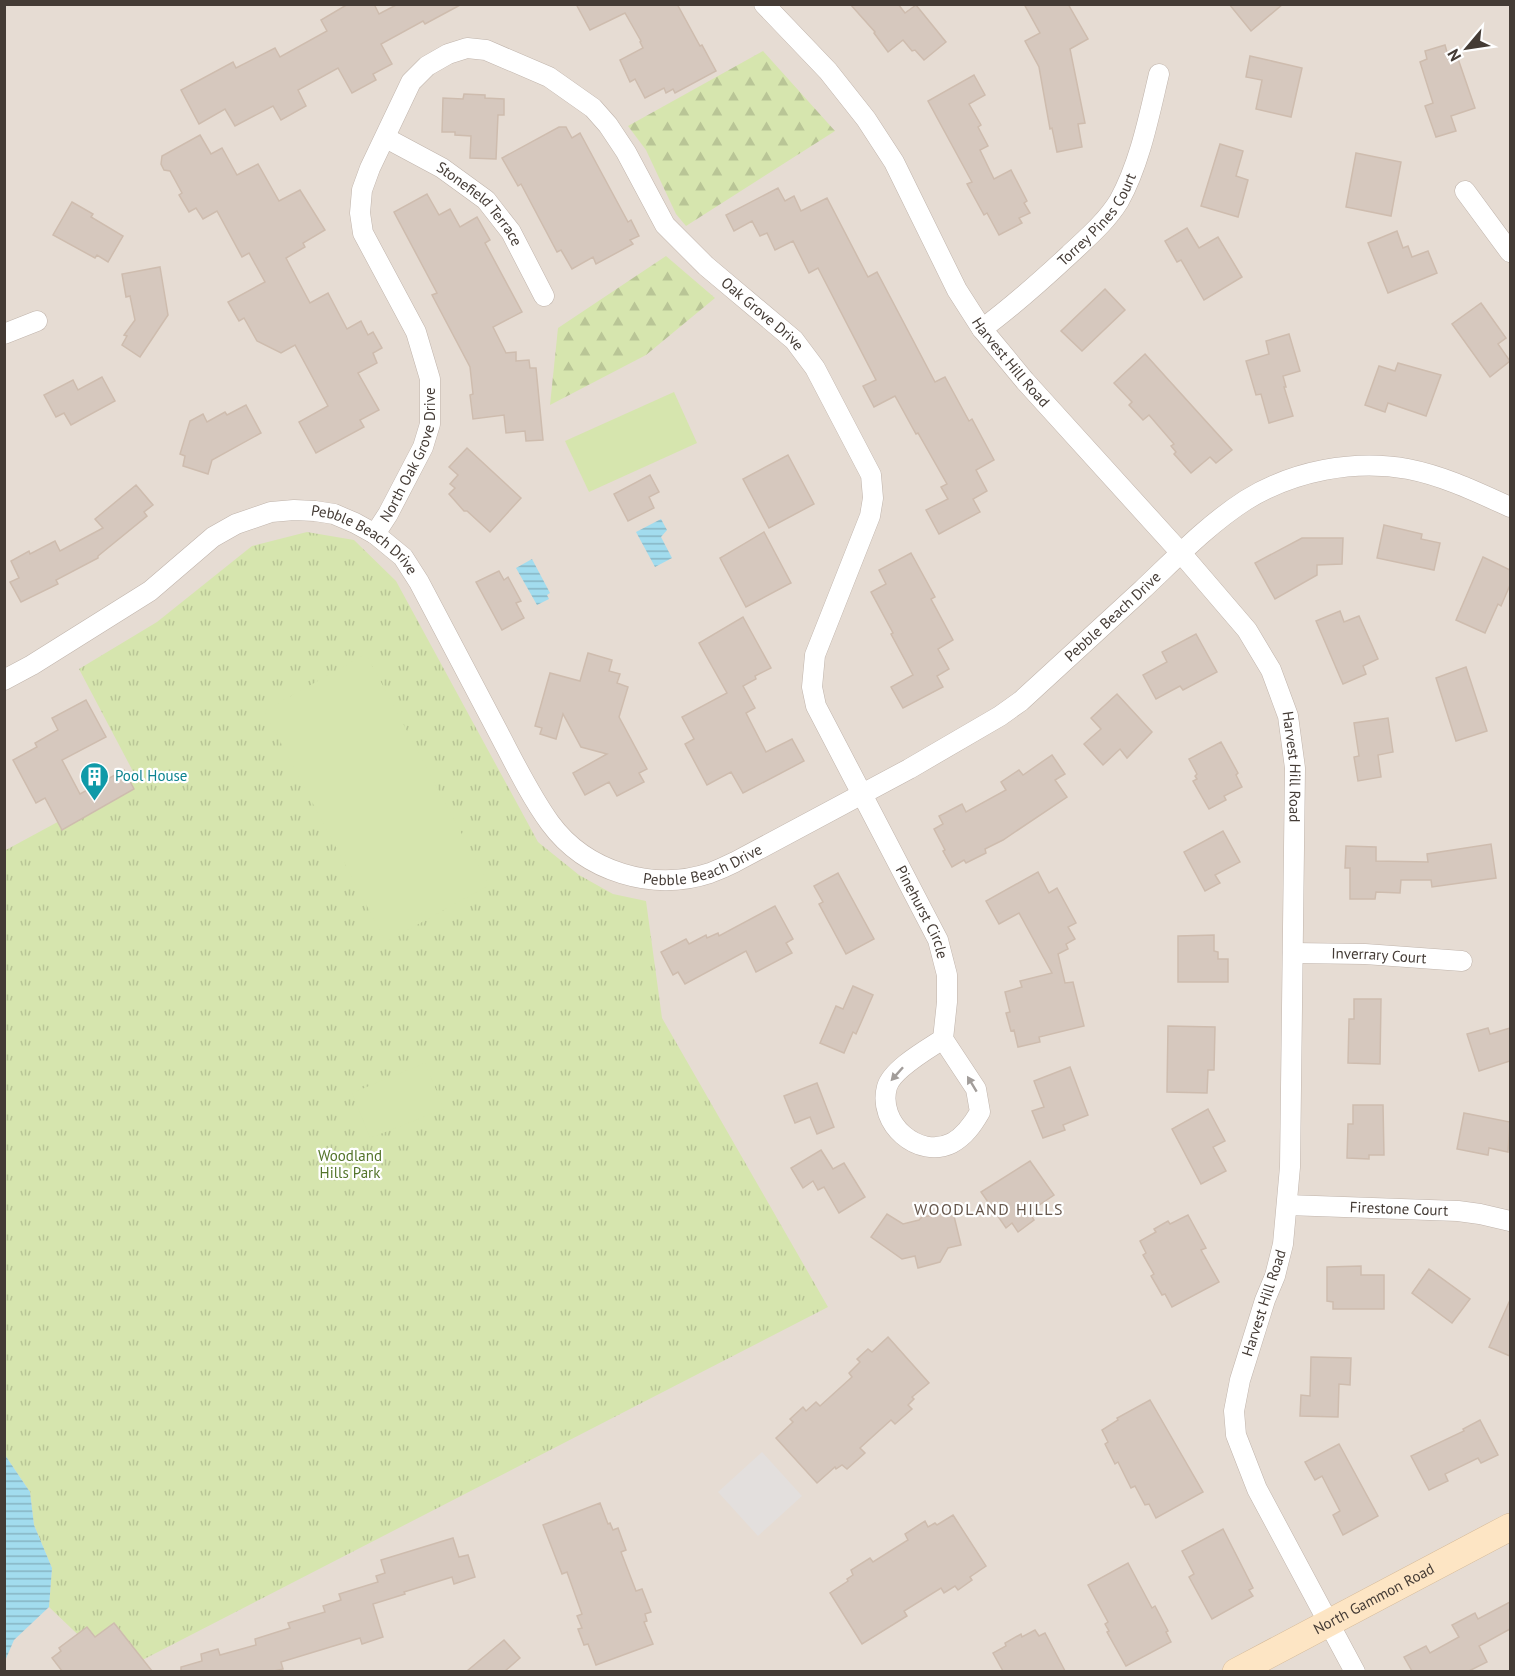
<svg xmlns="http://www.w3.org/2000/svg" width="1515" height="1676" font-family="'PT Sans',sans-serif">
<defs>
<pattern id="forest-firs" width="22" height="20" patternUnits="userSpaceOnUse" patternTransform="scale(1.5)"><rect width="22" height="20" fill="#d6e5ae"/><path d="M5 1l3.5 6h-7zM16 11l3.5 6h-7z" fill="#b9c596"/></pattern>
<pattern id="park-tufts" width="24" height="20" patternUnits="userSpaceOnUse" patternTransform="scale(1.5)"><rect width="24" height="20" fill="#d6e5ae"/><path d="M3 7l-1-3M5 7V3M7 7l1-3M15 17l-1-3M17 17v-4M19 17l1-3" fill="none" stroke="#b9c596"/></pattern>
<pattern id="water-rules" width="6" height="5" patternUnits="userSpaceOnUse" patternTransform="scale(1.5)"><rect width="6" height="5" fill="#a2dcee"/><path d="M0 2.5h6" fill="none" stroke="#86b4c2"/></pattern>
</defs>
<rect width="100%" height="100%" fill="#f2ece5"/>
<!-- residential -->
<path fill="#e6dcd3" d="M5 5H1510V1671L5 1672Z"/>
<!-- forest -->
<g fill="url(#forest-firs)">
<path d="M763 51 835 131 686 226 676 214 646 150 628 126Z"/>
<path d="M666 256 715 298 646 355 550 405 558 328Z"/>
</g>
<!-- park -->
<path fill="url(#park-tufts)" d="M307 532 354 540 396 581 538 842 579 875 613 894 646 901 662 1018 828 1307 121 1671H116L49 1607 52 1568 34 1525 30 1492 5 1455 4 851 137 779 79 669 157 622 252 546Z"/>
<!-- garden -->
<g fill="#d6e5ae">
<path d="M674 392 697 443 589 492 565 441Z"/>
<path d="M366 654 489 885 386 942 264 711Z"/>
<path d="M425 1063 444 1109 370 1138 352 1093Z"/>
</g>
<!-- parking -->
<path fill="#e3dfdd" d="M762 1452 802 1496 758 1536 718 1492Z"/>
<!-- water -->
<g fill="url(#water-rules)">
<path d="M661 519 667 530 661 537 672 558 655 567 636 532Z"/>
<path d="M532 559 550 593 547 595 549 599 537 605 516 568Z"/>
<path d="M5 1455 30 1492 34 1525 52 1568 49 1607 14 1640 5 1661Z"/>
</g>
<!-- building -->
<g fill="#d6c8be" stroke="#cebcae" stroke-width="1.5">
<path d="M348 4H374L379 14 398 4H462L425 24 423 21 381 44 392 64 373 74 376 80 352 93 338 68 298 90 306 106 281 120 273 106 235 126 225 109 199 124 181 90 233 62 236 68 275 48 280 57 327 31 321 20Z"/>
<path d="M576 4H677L700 46 702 45 716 71 675 93 673 89 666 93 664 88 645 98 635 79 630 82 620 60 643 48 640 42 641 41 625 13 590 30Z"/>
<path d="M850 4H898L905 13 916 5 946 42 924 60 915 50 912 51 903 40 888 52 874 33 875 32Z"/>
<path d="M1024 4H1068L1088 39 1070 49 1085 123 1078 124 1082 147 1057 152 1052 128 1050 129 1039 67 1025 41 1040 33Z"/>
<path d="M1229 4H1283L1251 31Z"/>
<path d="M1445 45 1447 52 1455 50 1475 108 1451 116 1456 131 1436 137 1425 106 1433 103 1420 62 1427 59 1425 51Z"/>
<path d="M1250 56 1302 68 1291 117 1256 109 1262 80 1246 77Z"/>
<path d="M974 75 985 95 969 104 981 125 978 127 988 146 980 150 994 179 1011 170 1027 201 1024 203 1030 213 1019 218 1022 223 999 235 987 213 984 215 967 184 972 182 928 101Z"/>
<path d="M464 94 485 95V98L504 99V115H498L496 159 470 158 471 136 455 135V132H442L443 98 463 99Z"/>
<path d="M559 127H566L572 138 580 133 628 222 631 220 639 236 630 240 633 244 596 264 593 257 572 269 561 250 557 252 521 184 518 186 502 158Z"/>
<path d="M200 135 211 154 222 148 237 175 258 164 279 201 300 190 325 230 303 243 305 247 286 258 310 303 328 293 347 329 361 321 368 335 373 332 382 348 373 353 377 363 358 373 379 410 360 420 364 427 316 453 299 422 328 406 295 345 281 353 257 341 244 318 239 321 228 302 265 282 249 253 242 257 217 211 203 219 196 208 189 212 179 195 182 193 170 171 164 170 161 164 162 156Z"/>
<path d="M1220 144 1243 151 1236 176 1248 180 1238 217 1201 206Z"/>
<path d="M1356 153 1401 162 1391 216 1346 207Z"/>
<path d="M778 188 785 201 794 196 801 211 827 198 868 277 877 272 935 382 945 377 969 421 972 419 994 460 976 470 987 491 973 499 980 512 939 534 926 510 948 499 941 487 947 484 918 433 916 434 895 396 874 407 863 386 876 380 818 268 809 273 793 241 775 250 767 233 760 236 752 221 734 231 726 215Z"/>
<path d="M427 194 439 215 450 209 460 227 477 217 490 240 485 243 522 312 493 327 506 353 516 352V361L529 360 530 368H536L543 440 526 441 525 431 506 433 504 415 473 419 470 395 473 394 470 367 432 295 437 293 394 212Z"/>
<path d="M72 202 93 214 91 217 123 236 108 262 97 255 95 258 53 235Z"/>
<path d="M1187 228 1199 248 1218 237 1242 277 1204 300 1181 260 1177 262 1165 241Z"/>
<path d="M1397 231 1403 248 1408 246 1412 257 1428 251 1437 273 1388 293 1368 243Z"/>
<path d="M160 267 168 315 140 357 122 345 127 336 124 335 135 320 130 296 126 297 122 274Z"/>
<path d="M1105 289 1125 310 1082 351 1061 331Z"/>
<path d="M1481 303 1506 338 1498 344 1510 361 1490 377 1452 324Z"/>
<path d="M1289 334 1300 371 1283 376 1286 387H1284L1293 416 1269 423 1261 394 1256 395 1246 361 1269 354 1266 341Z"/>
<path d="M1145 354 1232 450 1216 463 1210 457 1191 473 1174 454 1176 452 1171 446 1174 444 1149 415 1143 420 1129 405 1132 402 1114 383Z"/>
<path d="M1398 363 1441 375 1426 416 1388 403 1385 412 1365 405 1379 366 1395 371Z"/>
<path d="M102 377 115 401 71 425 64 413 56 417 44 395 73 380 78 390Z"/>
<path d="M246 405 261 433 212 460 208 474 183 466 185 456 180 454 190 421 203 414 207 422 225 412 227 415Z"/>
<path d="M467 448 521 498 490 532 467 511H464L449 494 455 488 450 484 458 475 449 467Z"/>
<path d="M788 455 814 504 769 528 743 479Z"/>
<path d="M650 475 659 492 649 497 654 508 628 521 614 494Z"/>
<path d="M136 485 153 505 144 512 147 516 98 556V558L56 580 58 584 21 602 10 582 19 578 11 561 29 551 30 554 55 541 60 551 103 528 95 519Z"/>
<path d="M1384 525 1422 534 1421 539 1440 543 1434 570 1377 558Z"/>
<path d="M764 532 791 583 746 607 720 558Z"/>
<path d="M1302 538H1343L1342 564 1317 565V575L1275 599 1255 563Z"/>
<path d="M911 553 935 597 931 599 953 640 938 649 949 669 937 676 943 687 903 708 891 687 913 675 891 634 893 633 871 592 886 584 879 570Z"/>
<path d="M1483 557 1510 570V585L1501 606 1498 604 1485 633 1456 620Z"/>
<path d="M499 571 504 580 508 577 521 601 516 603 524 618 502 630 476 582Z"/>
<path d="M1340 611 1344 622 1359 616 1378 659 1363 666 1366 674 1343 684 1316 621Z"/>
<path d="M743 617 771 668 755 676 756 679 743 686 755 708 746 713 766 752 792 739 804 761 743 793 731 772 707 785 685 744 694 739 682 717 727 693 699 643Z"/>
<path d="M1196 634 1217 672 1183 690 1180 686 1156 699 1143 675 1167 662 1162 652Z"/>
<path d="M588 653 612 660 609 671 620 674 617 683 628 687 619 717 647 769 639 773 644 782 617 796 609 782 585 795 573 773 607 754 581 747 563 714 556 739 540 734 542 728 535 726 550 673 580 681Z"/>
<path d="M1466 667 1487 731 1456 741 1436 678Z"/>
<path d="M1117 694 1152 732 1127 758 1120 749 1103 765 1084 744 1101 729 1091 718Z"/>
<path d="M86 700 106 737 62 760 80 794 124 770 134 789 62 830 45 798 36 803 13 760 37 747 35 743 58 730 52 718Z"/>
<path d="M1388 718 1393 752 1378 755 1381 777 1358 781 1354 757 1359 756 1354 723Z"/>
<path d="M1221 742 1238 773 1236 775 1242 787 1224 796 1226 800 1209 809 1193 781 1197 779 1195 776 1197 774 1189 759Z"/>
<path d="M1052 755 1065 774 1055 780 1067 797 1003 840 985 849 986 853 966 863 964 860 952 867 943 851 945 850 934 829 943 824 939 816 962 804 966 812 1006 790 1001 782 1019 770 1023 775Z"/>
<path d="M1223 831 1240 862 1215 875 1220 883 1205 891 1184 852Z"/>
<path d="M1491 844 1496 878 1432 887 1431 880H1401L1400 893 1376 892 1375 899H1350V868H1345L1346 846 1376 847V861L1428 862 1427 854Z"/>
<path d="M1038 872 1049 893 1057 888 1076 923 1068 927 1075 939 1066 944 1068 949 1058 954 1065 983 1073 982 1084 1026 1039 1037 1040 1042 1018 1047 1014 1030 1011 1031 1006 1013 1010 1012 1005 992 1022 987 1020 981 1052 973 1019 913 999 924 986 901Z"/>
<path d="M838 873 874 939 846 954 819 904 823 902 814 886Z"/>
<path d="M775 906 793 939 786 943 792 953 756 972 746 951 685 984 678 972 673 975 661 952 686 939 689 944 706 935 707 938 718 933 719 936Z"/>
<path d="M1214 935V951L1218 952V959H1228V982H1178V936Z"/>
<path d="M853 986 873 995 856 1034 853 1032 844 1053 820 1043 836 1006 843 1009Z"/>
<path d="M1354 999H1381L1380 1064 1348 1063 1349 1019H1354Z"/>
<path d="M1168 1026 1215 1027 1214 1070H1208L1207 1093 1167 1092Z"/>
<path d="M1488 1028 1490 1034 1510 1028V1061L1479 1071 1467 1034Z"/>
<path d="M1070 1067 1088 1115 1063 1125 1065 1130 1043 1138 1032 1111 1044 1107 1034 1081Z"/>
<path d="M817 1083 834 1127 817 1134 810 1117 795 1123 784 1096Z"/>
<path d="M1353 1105H1383L1384 1155H1369V1159L1347 1158 1348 1124H1353Z"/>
<path d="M1208 1109 1225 1141 1213 1147 1226 1171 1201 1184 1172 1129Z"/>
<path d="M1464 1113 1510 1122 1508 1152 1489 1148 1488 1155 1457 1149Z"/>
<path d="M821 1150 833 1169 844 1163 865 1197 839 1213 824 1187 818 1190 813 1181 803 1188 791 1168Z"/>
<path d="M1030 1161 1054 1195 1029 1212 1034 1220 1018 1232 1012 1223 1006 1228 981 1192Z"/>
<path d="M953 1212 961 1245 948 1248 940 1262 918 1268 915 1256 902 1259 871 1237 887 1214 903 1224 919 1220 922 1217Z"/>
<path d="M1188 1215 1206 1248 1201 1250 1219 1282 1172 1307 1165 1294 1162 1295 1151 1276 1154 1274 1143 1255 1146 1253 1140 1241 1156 1232 1154 1229 1168 1221 1170 1224Z"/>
<path d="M1361 1266V1275H1384V1309H1333V1302L1327 1301V1267Z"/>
<path d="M1429 1269 1470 1299 1452 1323 1412 1293Z"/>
<path d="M1510 1300V1356L1489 1347Z"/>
<path d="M888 1337 929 1383 912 1397 914 1399 908 1405 912 1409 895 1424 891 1420 860 1448 865 1453 847 1469 842 1465 836 1469 835 1467 817 1483 776 1438 793 1422 790 1419 803 1407 806 1411 816 1402 820 1406 852 1377 849 1373 860 1362 857 1359 868 1349 872 1352Z"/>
<path d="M1311 1357 1351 1358 1350 1385 1339 1384 1338 1417 1300 1416 1301 1395 1310 1396Z"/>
<path d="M1150 1400 1203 1492 1156 1518 1149 1504 1145 1505 1135 1486 1131 1488 1118 1462 1115 1464 1105 1444 1108 1442 1102 1430 1118 1420 1117 1418Z"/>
<path d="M1480 1420 1498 1455 1481 1463 1478 1458 1445 1474 1448 1481 1429 1490 1411 1456 1464 1431 1463 1429Z"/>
<path d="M1339 1444 1378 1516 1343 1535 1333 1515 1340 1511 1322 1476 1315 1480 1305 1462Z"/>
<path d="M600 1503 608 1524 610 1523 613 1530 618 1528 626 1550 621 1552 636 1591 642 1589 651 1612 645 1614 647 1621 644 1622 653 1644 596 1665 588 1644 584 1645 578 1629 582 1628 577 1616 582 1614 567 1572 562 1574 543 1525Z"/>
<path d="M953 1515 986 1566 970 1577 972 1580 958 1590 955 1586 944 1593 941 1588 904 1611 907 1616 862 1644 830 1593 848 1581 847 1579 853 1575 851 1570 870 1558 873 1562 908 1540 905 1534 925 1521 928 1527 935 1523 937 1525Z"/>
<path d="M1223 1529 1253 1588 1249 1590 1253 1596 1212 1619 1189 1577 1194 1574 1182 1551Z"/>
<path d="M453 1538 459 1557 468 1555 475 1577 454 1584 452 1577 404 1592 405 1594 373 1604 383 1637 362 1644 360 1638 281 1662 283 1669 274 1671H181V1667L202 1661 201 1654 218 1649 220 1655 256 1645 255 1639 290 1628 288 1623 325 1612 323 1606 341 1600 339 1594 378 1582 376 1576 385 1573 381 1560Z"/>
<path d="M1128 1563 1152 1608 1155 1606 1168 1631 1166 1632 1171 1642 1126 1666 1107 1632 1109 1631 1105 1624 1108 1622 1088 1585Z"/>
<path d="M1510 1602V1629L1479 1646 1487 1662 1469 1671H1412L1404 1657 1426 1646 1430 1653 1459 1637 1452 1625 1475 1613 1478 1619Z"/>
<path d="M114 1623 152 1671H62L52 1658 61 1651 59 1648 87 1627 95 1637Z"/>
<path d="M1035 1630 1039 1636 1045 1633 1065 1671H1003L993 1653 1006 1646 1005 1643 1021 1634 1022 1637Z"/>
<path d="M504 1640 520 1658 505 1671H467Z"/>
</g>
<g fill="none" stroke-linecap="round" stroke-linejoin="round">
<defs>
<g id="street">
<path id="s1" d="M764 4 828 71 866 119 894 162 957 290 982 329 1025 381 1181 553 1247 630 1271 670 1288 716 1295 768 1290 1167 1283 1244 1275 1276 1265 1300 1240 1380 1234 1411 1236 1435 1257 1489 1355 1672"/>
<path id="s2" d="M386 138 442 168 486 200 511 232 544 296"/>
<path d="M1465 191 1510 252"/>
<path id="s3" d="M982 329C1013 306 1041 281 1069 255 1087 238 1106 222 1119 201 1140 163 1149 116 1159 74"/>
<path d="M4 334 37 321"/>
<path id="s4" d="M375 534 388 514 423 447 430 424V379L416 332 363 233 360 213 362 190 370 168 411 82 427 66 448 54 467 48 486 50 549 77 593 108 608 125 626 152 665 225 706 266 794 340 815 368 871 475 873 498 870 516 815 655 812 687 816 706 938 940 947 975V1002L943 1039 976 1089 980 1112C973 1124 965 1136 952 1143 918 1160 877 1123 887 1087 892 1069 928 1049 943 1039"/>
<path id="s5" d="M4 680 32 665 150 591 213 537 236 524 271 512 294 510 315 511 334 514 355 523 375 534 403 557 419 582C445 631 470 679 496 728 513 760 529 794 550 823 586 872 653 892 710 873 718 870 727 866 735 862L909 769 1000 716 1021 701C1061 664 1102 627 1142 590 1175 559 1207 525 1246 500 1293 471 1354 459 1408 469 1444 476 1477 492 1510 507"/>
<path id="s6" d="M1293 953 1365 954 1462 961"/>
<path id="s7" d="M1287 1205 1458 1211 1480 1214 1510 1221"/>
</g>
<g id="secondary">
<path id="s8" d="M1236 1672 1510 1527"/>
</g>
</defs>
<!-- street casing -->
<use href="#street" stroke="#c0b4ab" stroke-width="21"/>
<!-- secondary casing -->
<use href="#secondary" stroke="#d4b998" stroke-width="28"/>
<!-- street -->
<use href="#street" stroke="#fff" stroke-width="20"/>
<!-- secondary -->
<use href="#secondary" stroke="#fde5c4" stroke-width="27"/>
</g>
<!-- one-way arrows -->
<defs><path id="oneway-solid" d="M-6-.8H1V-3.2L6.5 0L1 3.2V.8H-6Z" transform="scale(1.5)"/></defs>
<g fill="#a29d9a">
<use href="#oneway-solid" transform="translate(897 1074) rotate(132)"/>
<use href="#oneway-solid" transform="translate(972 1084) rotate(-121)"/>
</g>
<!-- icons -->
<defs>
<symbol id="building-pin" viewBox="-11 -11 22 30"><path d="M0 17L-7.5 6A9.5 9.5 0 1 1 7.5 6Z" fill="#0f9aa8" stroke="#fff"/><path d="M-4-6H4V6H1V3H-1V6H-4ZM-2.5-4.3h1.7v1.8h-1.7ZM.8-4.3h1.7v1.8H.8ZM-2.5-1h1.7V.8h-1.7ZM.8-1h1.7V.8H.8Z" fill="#fff"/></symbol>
</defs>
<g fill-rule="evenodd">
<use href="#building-pin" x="78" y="760" width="33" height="45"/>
</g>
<g text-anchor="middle" stroke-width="4.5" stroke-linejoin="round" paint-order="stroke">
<!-- street labels -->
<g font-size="15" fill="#443b35" stroke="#fff">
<text dy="5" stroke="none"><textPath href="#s2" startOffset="116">Stonefield Terrace</textPath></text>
<text dy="5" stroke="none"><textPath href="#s3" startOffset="160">Torrey Pines Court</textPath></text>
<text dy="5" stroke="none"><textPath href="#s4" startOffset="970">Oak Grove Drive</textPath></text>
<text dy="5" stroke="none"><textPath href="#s1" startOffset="438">Harvest Hill Road</textPath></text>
<text dy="5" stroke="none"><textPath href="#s4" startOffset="88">North Oak Grove Drive</textPath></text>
<text dy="5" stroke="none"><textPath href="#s5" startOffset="420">Pebble Beach Drive</textPath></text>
<text dy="5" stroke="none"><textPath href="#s5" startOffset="1426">Pebble Beach Drive</textPath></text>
<text dy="5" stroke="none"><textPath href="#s1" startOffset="942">Harvest Hill Road</textPath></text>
<text dy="5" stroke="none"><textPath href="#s5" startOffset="940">Pebble Beach Drive</textPath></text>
<text dy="5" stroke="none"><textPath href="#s4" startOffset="1641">Pinehurst Circle</textPath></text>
<text dy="5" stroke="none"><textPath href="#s6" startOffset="86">Inverrary Court</textPath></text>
<text dy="5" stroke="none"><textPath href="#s7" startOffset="112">Firestone Court</textPath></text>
<text transform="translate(1264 1303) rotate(-72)" y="5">Harvest Hill Road</text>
<text dy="5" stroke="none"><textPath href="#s8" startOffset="156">North Gammon Road</textPath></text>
</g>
<!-- culture labels -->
<g font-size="15" fill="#0d838f" stroke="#fff" text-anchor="start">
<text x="115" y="781">Pool House</text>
</g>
<!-- park labels -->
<g font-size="15" fill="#53742a" stroke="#fff">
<text x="350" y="1161">Woodland<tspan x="350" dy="17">Hills Park</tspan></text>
</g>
<!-- neighbourhood labels -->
<g font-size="16" letter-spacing="1.5" fill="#66574c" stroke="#fff">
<text x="989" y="1215">WOODLAND HILLS</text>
</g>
</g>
<!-- border -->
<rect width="1515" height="1676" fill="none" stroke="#443b35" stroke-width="12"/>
<!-- north arrow -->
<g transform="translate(1467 48) rotate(241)" stroke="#ffffff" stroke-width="4.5" paint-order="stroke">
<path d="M0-4.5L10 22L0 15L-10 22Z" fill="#443b35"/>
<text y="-9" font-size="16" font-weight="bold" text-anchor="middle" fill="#443b35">N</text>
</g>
</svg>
